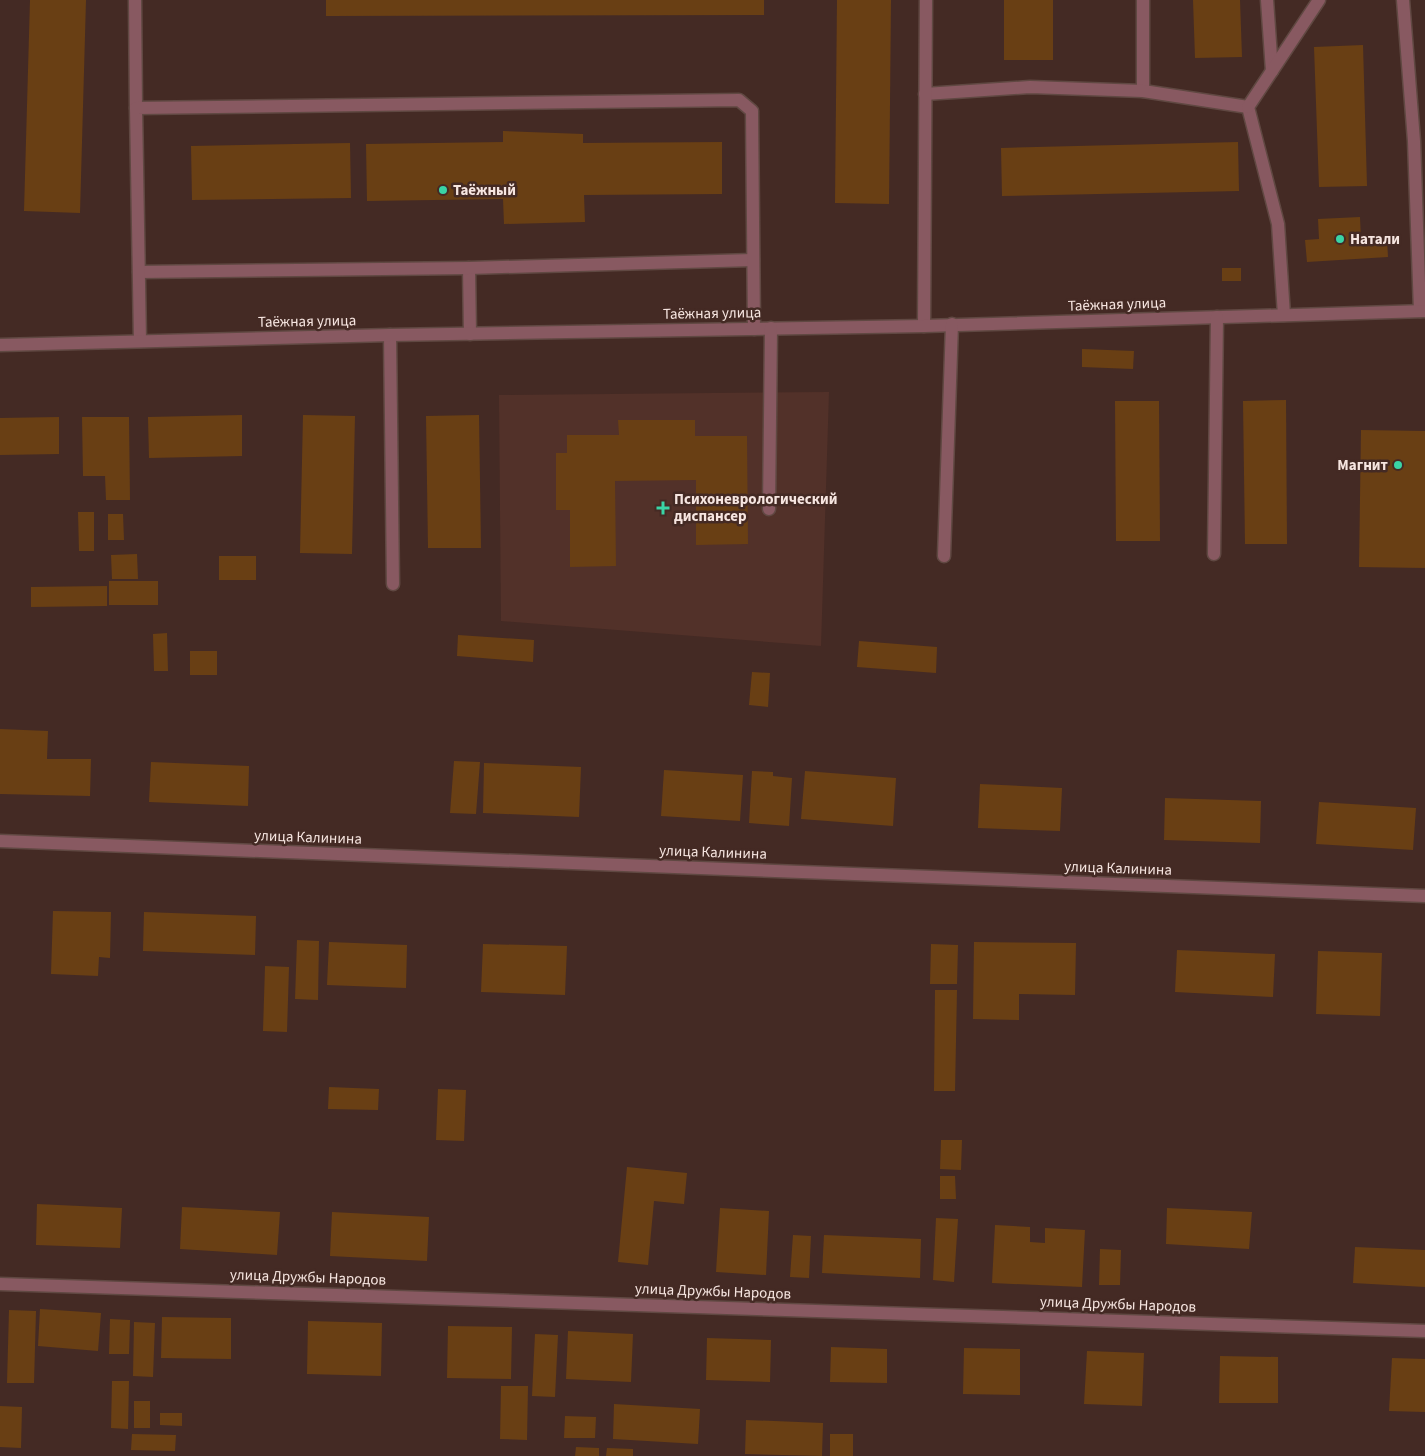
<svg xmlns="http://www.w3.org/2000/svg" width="1425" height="1456" font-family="'Source Sans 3',sans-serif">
<rect width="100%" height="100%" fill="#442a24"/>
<!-- built -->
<path fill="#523129" d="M829 392 821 646 501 621 499 395Z"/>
<!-- building -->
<g fill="#693f14">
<path d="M30 0H86L80 213 24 211Z"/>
<path d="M326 0H764V15L326 16Z"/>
<path d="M837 0H891L889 204 835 203Z"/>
<rect x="1004" y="0" width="49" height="60"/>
<path d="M1193 0H1240L1242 57 1195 58Z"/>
<path d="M1363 45 1367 186 1319 187 1314 47Z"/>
<path d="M503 131 583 134V143L722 142V194L584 195 585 222 504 224 503 199 367 201 366 144 503 142Z"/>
<path d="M1238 142 1239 191 1002 196 1001 148Z"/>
<path d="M350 143 351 198 192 200 191 146Z"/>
<path d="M1360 217 1361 240 1387 239 1388 257 1307 262 1305 240 1319 239 1318 219Z"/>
<rect x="1222" y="268" width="19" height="13"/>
<path d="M1082 349 1134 351 1133 369 1082 367Z"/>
<path d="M1286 400 1287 544H1245L1243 401Z"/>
<path d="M1115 401H1159L1160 541H1116Z"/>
<path d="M242 415V456L149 458 148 417Z"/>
<path d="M303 415 355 416 352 554 300 553Z"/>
<path d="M479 415 481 548H428L426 416Z"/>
<path d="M59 417V454L0 455V418Z"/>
<path d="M82 417H129L130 500H106L105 476H83Z"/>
<path d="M618 420H695V436H747L748 544 696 545V480L615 481 616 566 570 567V510H556V453H567V435H619Z"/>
<path d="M1361 430 1425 431V568L1359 567Z"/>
<path d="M78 512H94V551H79Z"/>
<path d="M108 514H123L124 540H108Z"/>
<path d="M137 554 138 579H112L111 555Z"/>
<rect x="219" y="556" width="37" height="24"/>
<rect x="109" y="581" width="49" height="24"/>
<path d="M107 586V606L31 607V587Z"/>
<path d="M167 633 168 671H154L153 634Z"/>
<path d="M458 635 534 640 533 662 457 656Z"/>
<path d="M859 641 937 647 936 673 857 667Z"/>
<rect x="190" y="651" width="27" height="24"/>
<path d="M752 672 770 673 768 707 749 705Z"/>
<path d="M0 729 48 731 47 759H91L90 796 0 794Z"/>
<path d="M454 761 480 762 476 814 450 813Z"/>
<path d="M151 762 249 766 248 806 149 802Z"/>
<path d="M484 763 581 767 579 817 483 813Z"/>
<path d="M664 770 743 775 740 821 661 816Z"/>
<path d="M752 771 773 772V776L792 778 789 826 749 823Z"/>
<path d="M805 771 896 778 893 826 801 819Z"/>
<path d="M980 784 1062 788 1060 831 978 828Z"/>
<path d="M1165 798 1261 801 1260 843 1164 840Z"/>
<path d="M1319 802 1416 808 1413 850 1316 844Z"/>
<path d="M53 911 111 912 110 958 99 957 98 976 51 974Z"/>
<path d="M144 912 256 916 255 955 143 951Z"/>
<path d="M297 940 319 941 318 1000 295 999Z"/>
<path d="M329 942 407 945 406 988 327 985Z"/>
<path d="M974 942 1076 943 1075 995 1019 994V1020L973 1019Z"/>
<path d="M483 944 567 946 565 995 481 992Z"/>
<path d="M931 944 958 945 957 984H930Z"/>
<path d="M1177 950 1275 954 1273 997 1175 992Z"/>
<path d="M1318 951 1382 953 1380 1016 1316 1014Z"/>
<path d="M265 966 289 967 287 1032 263 1031Z"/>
<path d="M935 990H957L955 1091H934Z"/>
<path d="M329 1087 379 1089 378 1110 328 1109Z"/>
<path d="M438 1089 466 1090 464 1141 436 1140Z"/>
<path d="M941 1140H962L961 1170 940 1169Z"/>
<path d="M627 1167 687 1173 684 1204 654 1201 648 1265 618 1262Z"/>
<path d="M940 1176H955L956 1199H940Z"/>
<path d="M37 1204 122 1208 120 1248 36 1245Z"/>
<path d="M182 1207 280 1212 277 1255 180 1249Z"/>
<path d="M720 1208 769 1211 766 1275 716 1272Z"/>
<path d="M1167 1208 1252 1212 1249 1249 1166 1244Z"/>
<path d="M332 1212 429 1217 427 1261 330 1256Z"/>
<path d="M936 1218 958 1219 954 1282 933 1280Z"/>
<path d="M995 1225 1030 1227V1242L1045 1243V1228L1085 1230 1082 1287 992 1283Z"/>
<path d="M793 1235 811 1236 809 1278 790 1277Z"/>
<path d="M824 1235 921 1239 920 1278 822 1273Z"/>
<path d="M1355 1247 1425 1250V1287L1353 1283Z"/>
<path d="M1100 1249 1121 1250 1120 1285H1099Z"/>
<path d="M40 1309 101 1313 98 1351 38 1346Z"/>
<path d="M9 1310 36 1311 34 1383H7Z"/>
<path d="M162 1317 231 1318V1359L161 1358Z"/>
<path d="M110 1319 130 1320 129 1354H109Z"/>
<path d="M308 1321 382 1323 381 1376 307 1374Z"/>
<path d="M134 1322 155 1323 153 1377 133 1376Z"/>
<path d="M448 1326 512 1327 511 1379 447 1378Z"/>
<path d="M568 1331 633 1334 631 1382 566 1379Z"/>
<path d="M535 1334 558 1335 555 1397 532 1396Z"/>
<path d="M707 1338 771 1340 770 1382 706 1380Z"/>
<path d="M831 1347 887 1349V1383L830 1382Z"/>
<path d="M964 1348 1020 1349V1395L963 1394Z"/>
<path d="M1087 1351 1144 1353 1142 1406 1084 1404Z"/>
<path d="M1220 1356 1278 1357V1403H1219Z"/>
<path d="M1392 1358 1425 1359V1412L1389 1411Z"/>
<path d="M112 1381H129L128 1429 111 1428Z"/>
<path d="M501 1386H528L527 1440 500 1439Z"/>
<rect x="134" y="1401" width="16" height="27"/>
<path d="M614 1404 700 1409 698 1444 613 1439Z"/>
<path d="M0 1406 22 1407 21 1448 0 1447Z"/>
<path d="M160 1413H182V1426L160 1425Z"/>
<path d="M565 1416 596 1417 595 1438H564Z"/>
<path d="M746 1420 823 1423 822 1456 745 1454Z"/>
<path d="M132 1434 176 1435 175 1451 131 1450Z"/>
<rect x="830" y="1434" width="23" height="22"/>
<path d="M576 1447 599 1448V1456H575Z"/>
<path d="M607 1448 633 1449V1456H606Z"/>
</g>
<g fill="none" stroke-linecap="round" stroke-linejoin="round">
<defs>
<g id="minor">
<path d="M135 0 136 108"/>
<path d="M1143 0V91"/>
<path d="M1267 0 1272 71"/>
<path d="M1403 0 1414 141 1420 311"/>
<path d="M925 94 1030 87 1143 91 1248 107 1278 224 1284 315"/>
<path d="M1248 107 1319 0"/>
<path d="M469 268 470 334"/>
<path d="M139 272 469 268 753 260"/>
<path d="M924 326 926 0"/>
<path d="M390 335 393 584"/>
<path d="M140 341 136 108 739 100 752 111 754 329"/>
<path d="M0 345 390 335 924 326 1425 311"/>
<path d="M769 509 771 328"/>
<path d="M1214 554 1217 317"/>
<path d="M944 556 952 324"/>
<path d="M0 841 1425 896"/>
<path d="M0 1284 1425 1331"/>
</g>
</defs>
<!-- minor casing -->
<use href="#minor" stroke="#604842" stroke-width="15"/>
<!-- minor -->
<use href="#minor" stroke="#885961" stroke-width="12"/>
</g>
<!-- markers -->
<g fill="#3ad4a5" stroke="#442a24" stroke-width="2">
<circle cx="443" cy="190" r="5"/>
<circle cx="1340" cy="239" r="5"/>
<circle cx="1398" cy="465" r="5"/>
<path d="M660.5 500.5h5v5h5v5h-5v5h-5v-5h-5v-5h5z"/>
</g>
<g text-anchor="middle" stroke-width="5" stroke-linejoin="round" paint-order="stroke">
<!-- poi labels -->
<g font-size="15" font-weight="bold" fill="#f6e5e0" stroke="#442a24" text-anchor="start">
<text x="453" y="195">Таёжный</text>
<text x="1350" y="244">Натали</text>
<text x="1388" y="470" text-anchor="end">Магнит</text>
<text x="674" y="504">Психоневрологический<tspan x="674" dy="17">диспансер</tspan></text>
</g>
<!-- street labels -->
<g font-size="15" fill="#f6e5e0" stroke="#442a24">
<text transform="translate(1117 304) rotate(-2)" y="5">Таёжная улица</text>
<text transform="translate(712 313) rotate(-1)" y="5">Таёжная улица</text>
<text transform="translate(307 321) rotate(-1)" y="5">Таёжная улица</text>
<text transform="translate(308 837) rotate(2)" y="5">улица Калинина</text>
<text transform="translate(713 852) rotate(2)" y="5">улица Калинина</text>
<text transform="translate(1118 868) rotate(2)" y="5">улица Калинина</text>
<text transform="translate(308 1277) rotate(2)" y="5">улица Дружбы Народов</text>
<text transform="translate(713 1291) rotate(2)" y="5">улица Дружбы Народов</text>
<text transform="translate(1118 1304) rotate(2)" y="5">улица Дружбы Народов</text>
</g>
</g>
</svg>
